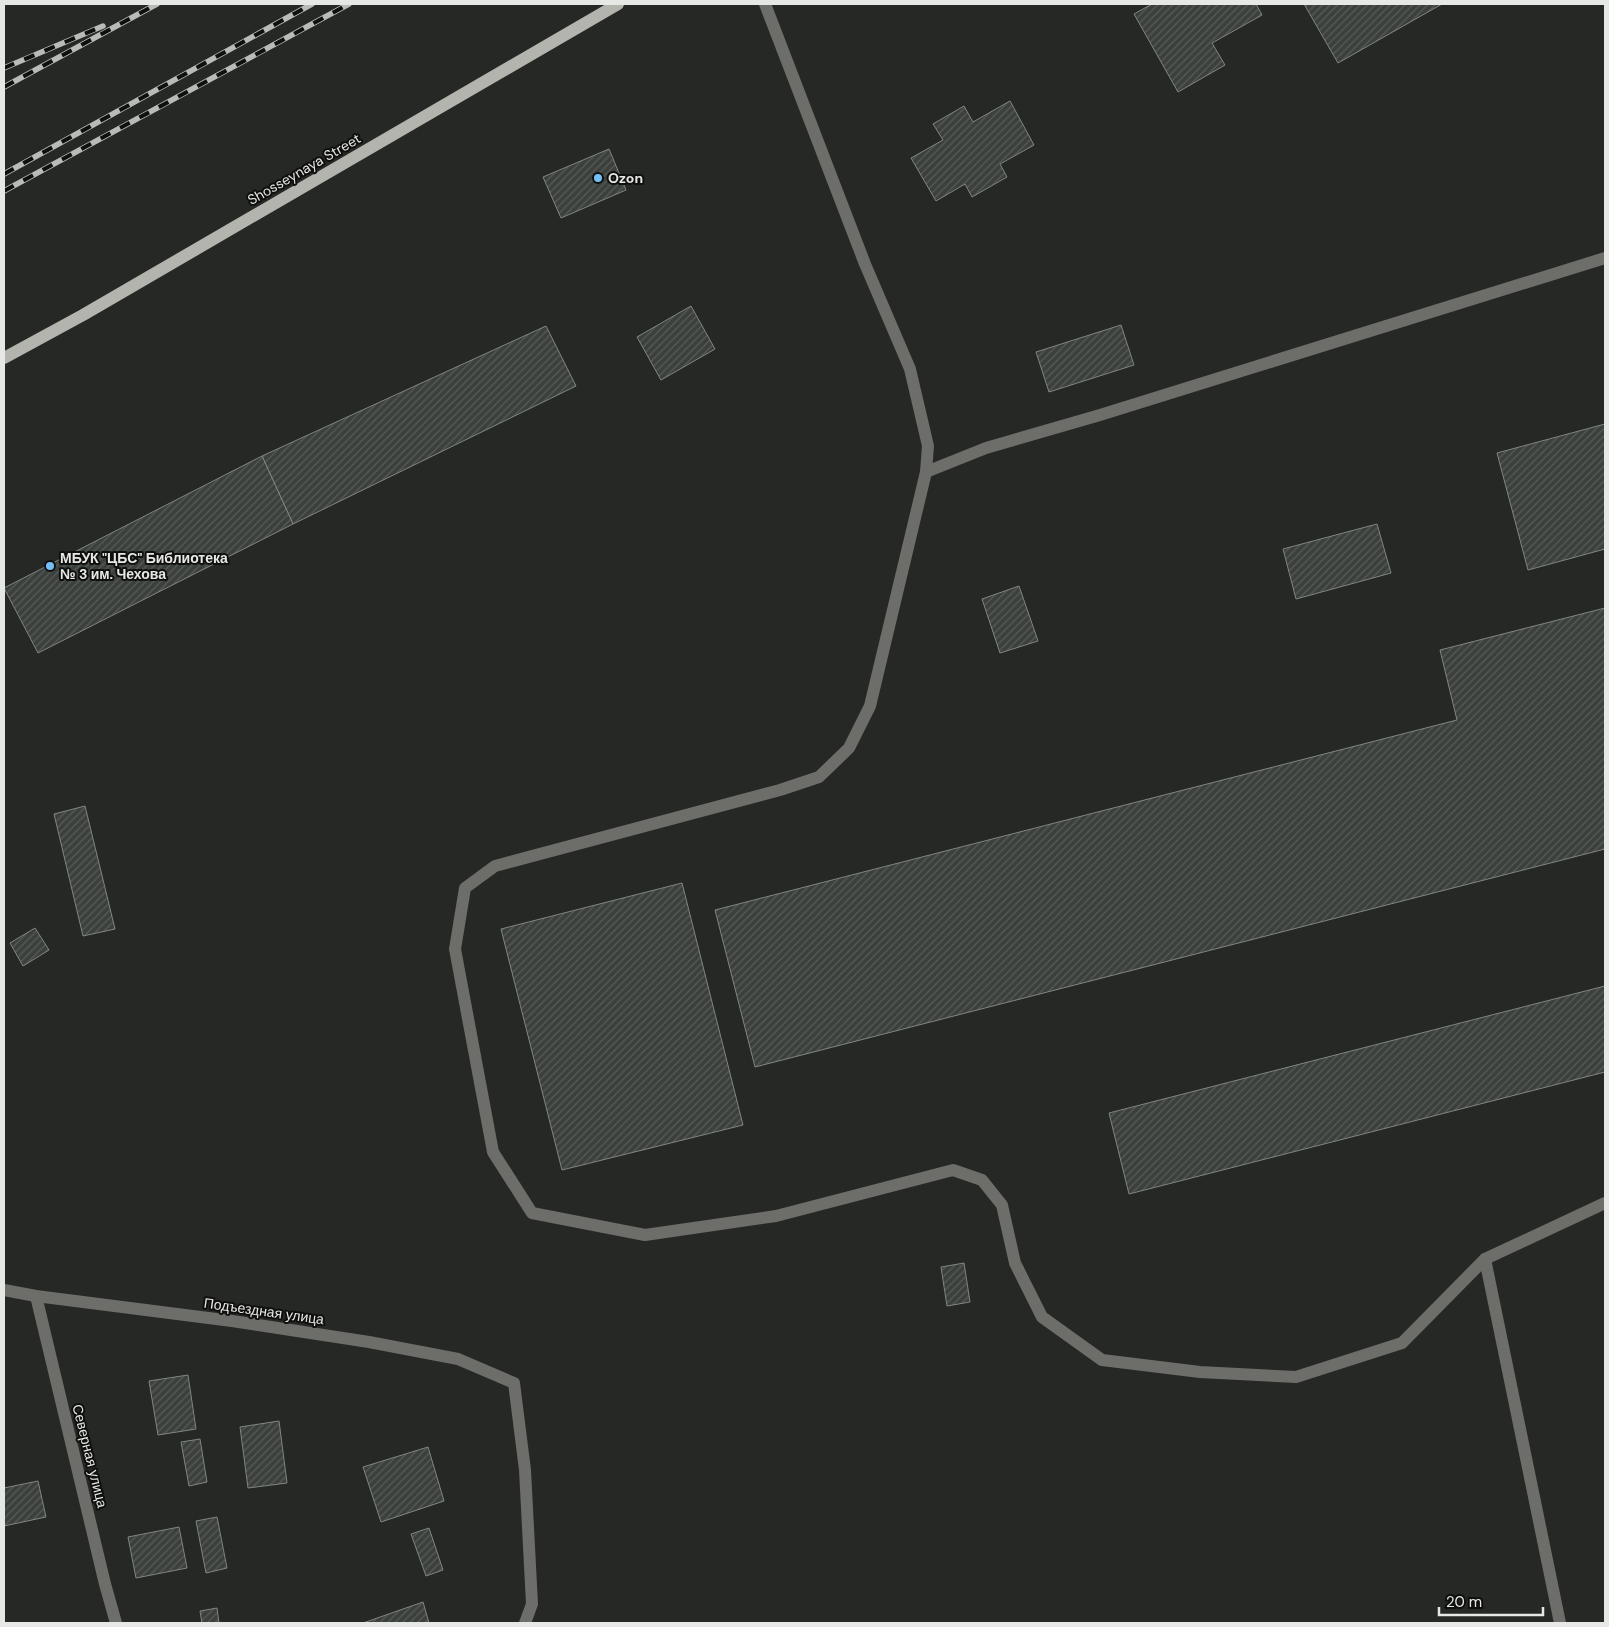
<svg xmlns="http://www.w3.org/2000/svg" width="1609" height="1627" font-family="'DM Sans',sans-serif">
<defs>
<pattern id="building-hatch" width="6" height="6" patternUnits="userSpaceOnUse" patternTransform="scale(1.25)"><rect width="6" height="6" fill="#3b403c"/><path d="M-1 1l2-2M0 6l6-6M5 7l2-2" fill="none" stroke="#575c58"/></pattern>
</defs>
<rect width="100%" height="100%" fill="#252824"/>
<!-- building -->
<g fill="url(#building-hatch)" stroke="#818682">
<path d="M1152 4H1256L1262 15 1212 43 1225 65 1178 92 1134 14Z"/>
<path d="M1304 4H1442L1338 63Z"/>
<path d="M1010 101 1034 145 1000 164 1007 177 972 197 965 184 936 201 911 158 943 140 933 124 964 106 973 122Z"/>
<path d="M609 149 626 190 561 218 543 177Z"/>
<path d="M691 306 715 349 661 380 637 337Z"/>
<path d="M1121 325 1134 365 1049 392 1036 352Z"/>
<path d="M546 326 576 386 293 524 262 456Z"/>
<path d="M1605 424V549L1528 570 1497 453Z"/>
<path d="M262 456 293 524 38 653 4 588Z"/>
<path d="M1377 524 1391 573 1296 599 1283 549Z"/>
<path d="M1019 586 1038 641 1000 653 982 599Z"/>
<path d="M1605 608V849L755 1067 715 910 1457 720 1440 650Z"/>
<path d="M85 806 115 929 83 936 54 814Z"/>
<path d="M682 883 743 1125 562 1170 501 929Z"/>
<path d="M35 928 49 950 23 966 10 943Z"/>
<path d="M1605 986V1072L1129 1194 1109 1113Z"/>
<path d="M964 1263 970 1302 947 1306 941 1267Z"/>
<path d="M188 1375 196 1429 158 1435 149 1381Z"/>
<path d="M279 1421 287 1483 248 1488 240 1427Z"/>
<path d="M200 1439 207 1482 189 1486 181 1442Z"/>
<path d="M428 1447 444 1501 381 1522 363 1467Z"/>
<path d="M38 1481 46 1517 4 1526V1488Z"/>
<path d="M217 1517 227 1568 206 1573 196 1521Z"/>
<path d="M179 1527 187 1568 136 1578 128 1537Z"/>
<path d="M429 1528 443 1570 426 1576 411 1534Z"/>
<path d="M423 1602 429 1623H363Z"/>
<path d="M217 1608 219 1623H202L200 1611Z"/>
</g>
<g fill="none" stroke-linecap="round" stroke-linejoin="round">
<!-- minor -->
<g stroke="#6d6d6a" stroke-width="12">
<path d="M765 4 865 264 910 369 928 446 926 472 870 706 849 748 819 777 780 790 495 866 465 888 455 949 493 1152 532 1213 645 1235 776 1216 953 1170 982 1180 1002 1205 1015 1263 1042 1317 1102 1360 1200 1372 1296 1377 1402 1343 1485 1259 1605 1203"/>
<path d="M926 472 986 448 1100 415 1605 258"/>
<path d="M1485 1259 1560 1623"/>
<path d="M4 1290 36 1296 232 1321 369 1342 458 1359 514 1383 525 1470 532 1604 525 1623"/>
<path d="M36 1296 105 1584 116 1623"/>
</g>
<!-- major -->
<path stroke="#b3b4ae" stroke-width="12" d="M4 358 83 315 618 4"/>
<defs>
<g id="rail">
<path d="M4 68 103 26"/>
<path d="M4 87 157 4"/>
<path d="M4 174 312 4"/>
<path d="M4 191 349 4"/>
</g>
</defs>
<!-- rail casing -->
<use href="#rail" stroke="#b9bbb8" stroke-width="5.5"/>
<!-- rail -->
<use href="#rail" stroke="#0f100e" stroke-width="4" stroke-dasharray="11" stroke-linecap="butt"/>
</g>
<!-- markers -->
<g fill="#74c0f6" stroke="#0f100e" stroke-width="2">
<circle cx="598" cy="178" r="5"/>
<circle cx="50" cy="566" r="5"/>
</g>
<g text-anchor="middle" stroke-width="4" stroke-linejoin="round" paint-order="stroke">
<!-- street labels -->
<g font-size="14" fill="#e6e8e5" stroke="#0f100e">
<text transform="translate(304 169) rotate(-30)" y="5">Shosseynaya Street</text>
<text transform="translate(264 1311) rotate(8)" y="5">Подъездная улица</text>
<text transform="translate(90 1456) rotate(76)" y="5">Северная улица</text>
</g>
<!-- poi labels -->
<g font-size="14" font-weight="bold" fill="#e6e8e5" stroke="#0f100e" text-anchor="start">
<text x="608" y="183">Ozon</text>
<text x="60" y="563">МБУК "ЦБС" Библиотека<tspan x="60" dy="16">№ 3 им. Чехова</tspan></text>
</g>
</g>
<!-- border -->
<rect width="1609" height="1627" fill="none" stroke="#e6e8e5" stroke-width="10"/>
<!-- scale -->
<path d="M1439 1607v8h104v-8" fill="none" stroke="#e6e8e5" stroke-width="2.5"/>
<text x="1446" y="1607" font-size="15" fill="#e6e8e5" stroke="#0f100e" stroke-width="4" paint-order="stroke">20 m</text>
</svg>
